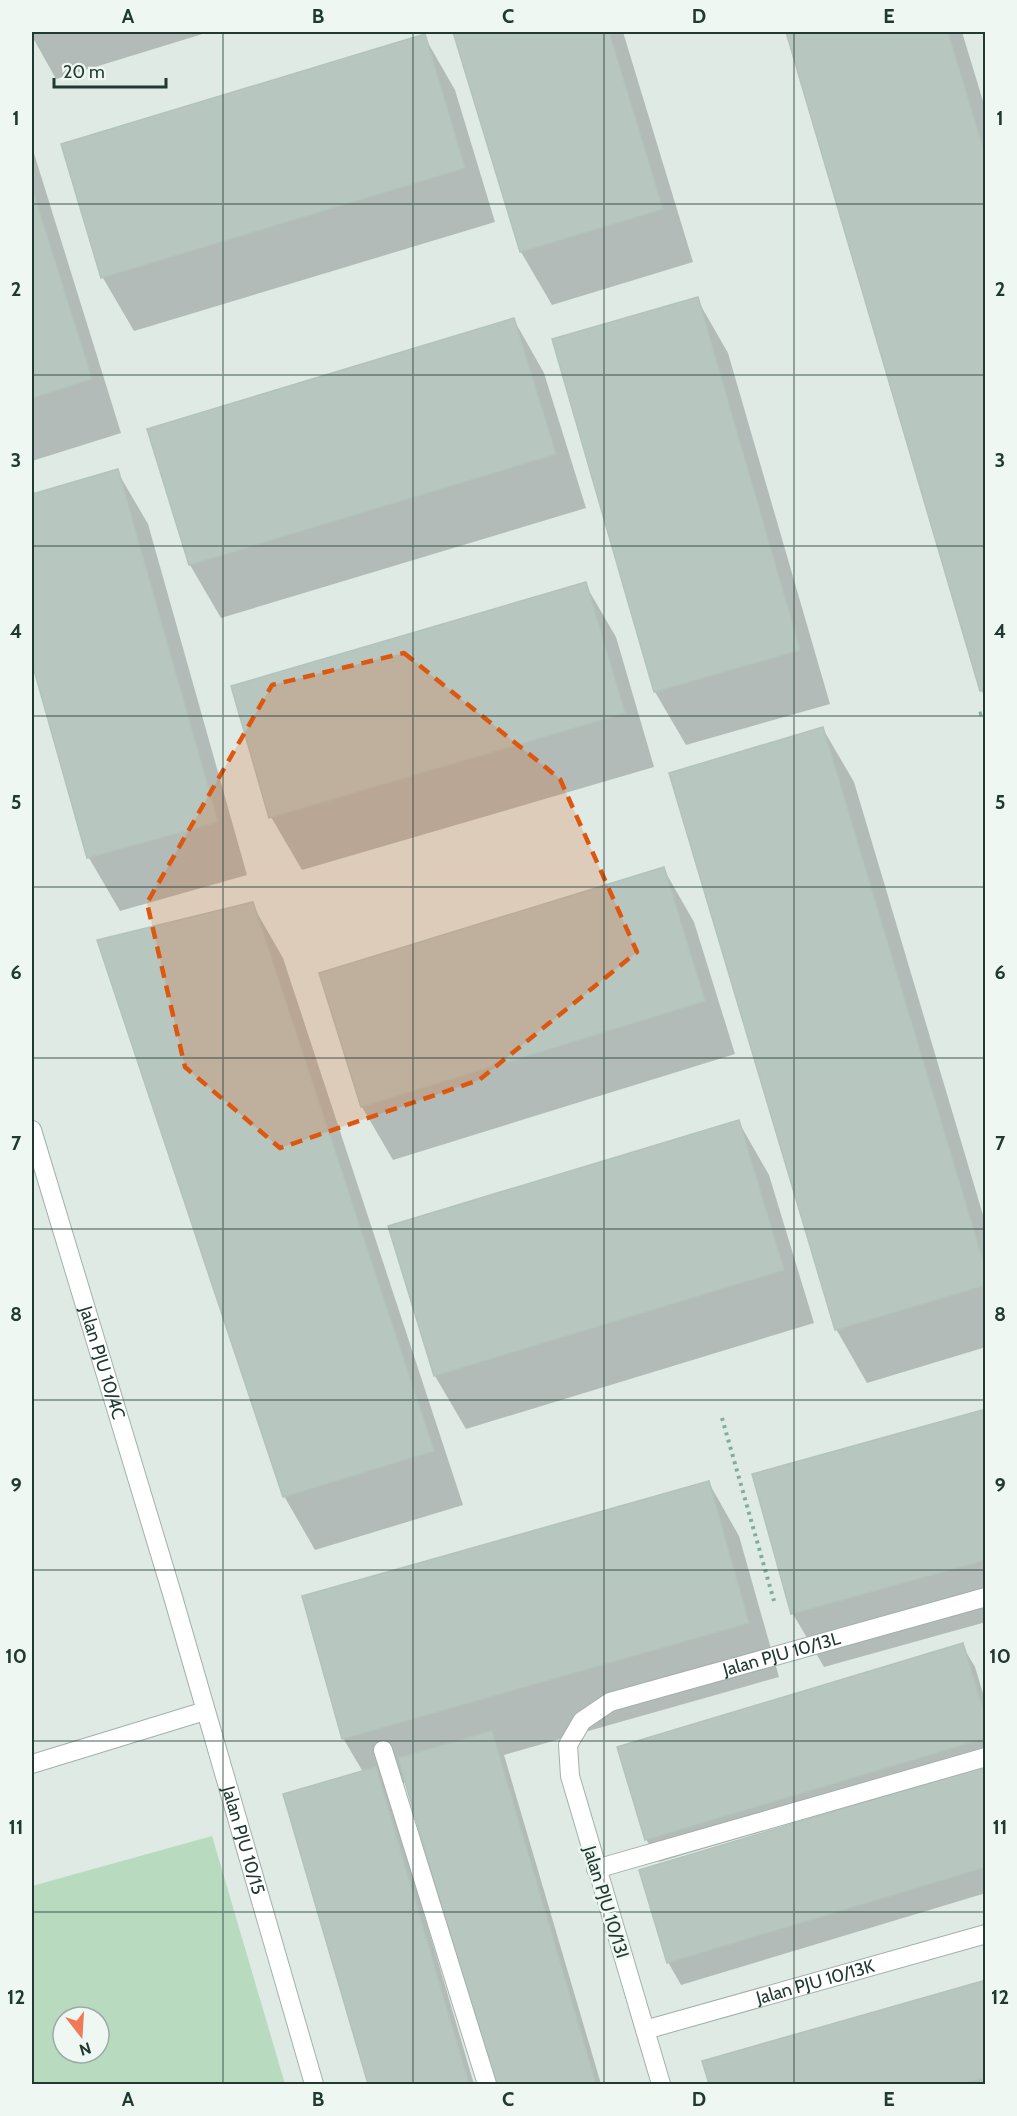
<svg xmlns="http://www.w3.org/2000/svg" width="1017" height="2116" font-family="Cabin,sans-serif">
<rect width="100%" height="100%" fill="#dfeae5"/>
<!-- green -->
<path fill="#b8dbc0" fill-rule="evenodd" d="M212 1836 285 2084H32V1886ZM63 2017H99V2053H63Z"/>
<!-- shadow -->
<g fill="#0003">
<path d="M32 32H209L56 79 32 36Z"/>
<path d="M454 32H623L693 262 552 305 521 252Z"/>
<path d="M788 32H962L986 111V698L981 690Z"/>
<path d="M424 36 455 90 495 222 134 331 103 278 63 145Z"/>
<path d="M32 147 121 433 32 461Z"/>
<path d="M697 299 728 353 830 704 686 745 655 692Z"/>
<path d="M514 320 544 373 586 508 221 618 190 565 149 430Z"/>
<path d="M117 471 148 524 247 875 120 911 89 858 32 658V495Z"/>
<path d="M585 584 616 637 654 767 302 870 271 817Z"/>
<path d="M823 729 854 782 986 1225V1347L867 1383 836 1329Z"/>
<path d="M663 868 694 922 735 1054 393 1160 362 1107 321 974Z"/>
<path d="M252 904 283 958 463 1505 315 1550 284 1496Z"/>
<path d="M738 1121 769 1175 814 1323 466 1429 435 1376Z"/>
<path d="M986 1411V1622L824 1667 793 1614 754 1475Z"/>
<path d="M709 1483 739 1536 779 1677 504 1755 601 2084H495L407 1782 387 1788 474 2084H369L284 1795 363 1772 343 1738Z"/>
<path d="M962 1645 975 1667 986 1703V1764L659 1862 646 1839Z"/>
<path d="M984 1768 986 1771V1893L681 1985 668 1962Z"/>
<path d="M986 1981V2084H711L704 2062Z"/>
</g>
<!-- building -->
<g fill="#b7c7c0" stroke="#b1c3bb" stroke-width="1.5">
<path d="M453 32H609L663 209 520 252Z"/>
<path d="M786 32H948L986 158V689L980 691Z"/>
<path d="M425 34 465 168 101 278 61 144Z"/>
<path d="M32 188 92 379 32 398Z"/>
<path d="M698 297 800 650 654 692 552 339Z"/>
<path d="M514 318 556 454 189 565 147 429Z"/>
<path d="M118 469 218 822 87 858 32 663V494Z"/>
<path d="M586 582 625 713 269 818 231 686Z"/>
<path d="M823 727 986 1271V1285L835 1330 669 773Z"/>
<path d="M664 867 705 1001 361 1107 319 973Z"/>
<path d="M253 902 434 1451 283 1497 97 940Z"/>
<path d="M739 1120 784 1270 434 1376 388 1226Z"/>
<path d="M986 1409V1560L791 1614 752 1474Z"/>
<path d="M709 1481 749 1623 342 1739 302 1596Z"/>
<path d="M963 1643 986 1720V1738L645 1840 617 1747Z"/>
<path d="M492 1731 596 2084H494L398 1758Z"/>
<path d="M985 1766 986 1867 667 1963 639 1870Z"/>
<path d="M376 1767 469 2084H368L283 1794Z"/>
<path d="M986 1980V2077L960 2084H709L702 2061Z"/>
</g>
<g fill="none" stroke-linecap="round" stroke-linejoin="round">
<defs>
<g id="minor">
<path id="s1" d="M32 1130 173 1597 314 2084"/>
<path d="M383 1750 487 2084"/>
<path d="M32 1764 205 1711"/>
<path d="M596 1869 986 1757"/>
<path id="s2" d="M645 2030 986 1934"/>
<path id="s3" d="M661 2084 570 1776 568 1745 582 1721 610 1702 986 1597"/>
</g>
</defs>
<!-- minor casing -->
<use href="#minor" stroke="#a2b1ac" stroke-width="20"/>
<!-- path -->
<g stroke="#80ad9e" stroke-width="4" stroke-dasharray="3 4.5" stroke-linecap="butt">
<path d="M979 714 986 712"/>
<path d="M722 1418 774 1601"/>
</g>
<!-- minor -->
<use href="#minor" stroke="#fff" stroke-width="18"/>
</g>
<!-- marked area -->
<path fill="#de570e" fill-opacity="0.2" stroke="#de570e" stroke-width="4.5" stroke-dasharray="12 8" stroke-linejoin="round" d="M404 653 560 779 637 952 479 1080 280 1148 185 1067 147 903 272 685Z"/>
<!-- grid -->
<path fill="none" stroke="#203932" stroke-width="1.5" stroke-opacity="0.55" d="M223 32V2084M413 32V2084M604 32V2084M794 32V2084M32 204H986M32 375H986M32 546H986M32 716H986M32 887H986M32 1058H986M32 1229H986M32 1400H986M32 1570H986M32 1741H986M32 1912H986"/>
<g text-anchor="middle" stroke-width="5" stroke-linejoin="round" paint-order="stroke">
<!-- street labels -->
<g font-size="18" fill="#203932" stroke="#eff7f3">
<text dy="6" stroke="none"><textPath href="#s1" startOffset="243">Jalan PJU 10/4C</textPath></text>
<text dy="6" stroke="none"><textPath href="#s3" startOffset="592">Jalan PJU 10/13L</textPath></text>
<text dy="6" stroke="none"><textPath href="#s1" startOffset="741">Jalan PJU 10/15</textPath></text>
<text transform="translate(606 1902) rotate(73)" y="6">Jalan PJU 10/13I</text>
<text dy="6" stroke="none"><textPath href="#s2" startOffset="177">Jalan PJU 10/13K</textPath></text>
</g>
</g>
<!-- border -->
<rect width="1017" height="2116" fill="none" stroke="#eff7f3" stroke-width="66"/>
<!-- north arrow -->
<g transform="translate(81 2035) rotate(163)"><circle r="28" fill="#eff7f3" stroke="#9caba6" stroke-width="1.5"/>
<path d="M0-4.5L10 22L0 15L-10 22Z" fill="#f07957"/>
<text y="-9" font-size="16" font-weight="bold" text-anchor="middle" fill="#203932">N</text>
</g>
<!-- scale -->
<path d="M54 78v9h112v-9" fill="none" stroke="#203932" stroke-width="3"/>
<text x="63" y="78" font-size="18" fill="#203932" stroke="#eff7f3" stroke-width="4.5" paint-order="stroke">20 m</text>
<rect x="33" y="33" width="951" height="2050" fill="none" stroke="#203932" stroke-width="2"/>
<g font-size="20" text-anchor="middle" font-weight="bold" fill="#203932">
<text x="128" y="23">A</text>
<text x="318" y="23">B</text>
<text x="508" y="23">C</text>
<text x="699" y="23">D</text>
<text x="889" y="23">E</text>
<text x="16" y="125">1</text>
<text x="1000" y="125">1</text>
<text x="16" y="296">2</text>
<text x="1000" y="296">2</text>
<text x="16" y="467">3</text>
<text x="1000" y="467">3</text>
<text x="16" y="638">4</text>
<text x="1000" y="638">4</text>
<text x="16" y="809">5</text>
<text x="1000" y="809">5</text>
<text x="16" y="979">6</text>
<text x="1000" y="979">6</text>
<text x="16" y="1150">7</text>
<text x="1000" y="1150">7</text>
<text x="16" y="1321">8</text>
<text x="1000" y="1321">8</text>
<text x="16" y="1492">9</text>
<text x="1000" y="1492">9</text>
<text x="16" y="1663">10</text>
<text x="1000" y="1663">10</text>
<text x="16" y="1834">11</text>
<text x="1000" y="1834">11</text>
<text x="16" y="2004">12</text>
<text x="1000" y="2004">12</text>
<text x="128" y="2106">A</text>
<text x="318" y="2106">B</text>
<text x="508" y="2106">C</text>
<text x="699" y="2106">D</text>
<text x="889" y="2106">E</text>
</g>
</svg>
